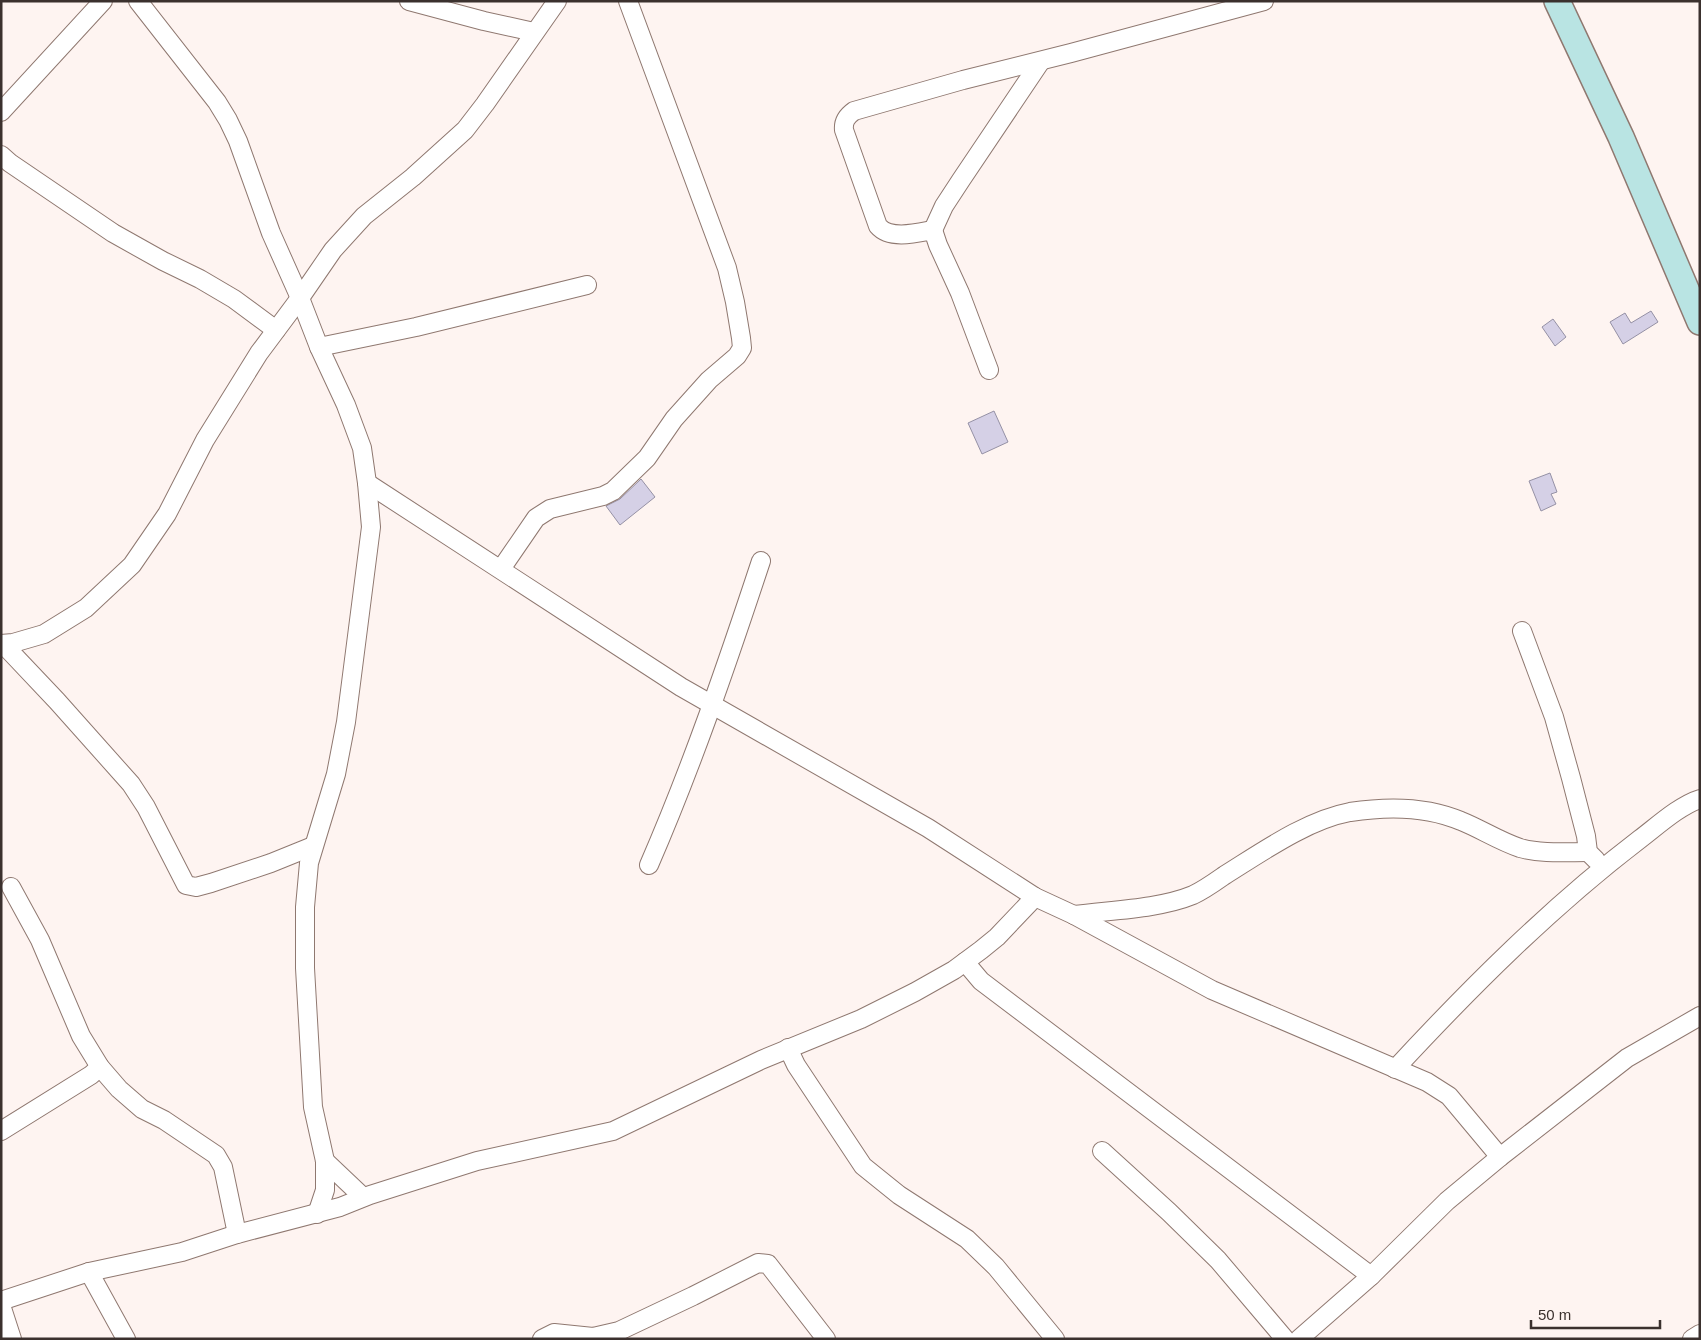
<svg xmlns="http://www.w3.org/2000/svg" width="1701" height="1340" font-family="Arial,sans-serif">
<rect width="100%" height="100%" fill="#fef4f1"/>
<!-- building -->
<g fill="#d5d0e6" stroke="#9591a5">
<path d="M1651 311 1658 322 1623 344 1610 322 1625 313 1631 323Z"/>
<path d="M1553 319 1566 337 1555 346 1542 327Z"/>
<path d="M994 411 1008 442 982 454 968 423Z"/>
<path d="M1550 473 1557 492 1551 494 1556 504 1541 511 1529 481Z"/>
<path d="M641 479 655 497 620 525 606 506 620 499Z"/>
</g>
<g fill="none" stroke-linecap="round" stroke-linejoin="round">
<defs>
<g id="street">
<path d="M138 1 217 102 228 120 238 141 271 233 300 298 319 347 346 405 362 448 367 483 371 527 346 722 336 774 309 863 305 907V968L313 1107 325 1161V1190L317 1214"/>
<path d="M409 1 484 21 534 32"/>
<path d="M1 112 103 1"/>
<path d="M1 155 10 163 113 233 163 261 200 279 234 299 276 330"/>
<path d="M933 230 944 206 961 180 1041 61"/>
<path d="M319 347 416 327 587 285"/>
<path d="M989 370 960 293 938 245 933 230C917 233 890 240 878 226L844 130C843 121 847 116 854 111L963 80 1071 53 1264 1"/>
<path d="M367 483 681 687 928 828 1035 897 1074 915 1212 990 1427 1082 1449 1096 1500 1157"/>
<path d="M501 569 536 518 550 509 603 496 613 491 647 458 674 419 709 380 737 356 742 348 741 338 735 302 727 268 628 1"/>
<path d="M1522 631 1554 717 1571 778 1586 836 1588 852 1596 860"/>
<path d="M1 644 13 643 44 634 86 608 132 565 167 514 205 440 259 353 300 298 333 250 364 216 413 177 465 130 485 104 557 1"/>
<path d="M3 644 57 701 131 784 146 807 186 885 196 887 211 883 271 863 313 846"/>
<path d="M649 865C692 766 727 664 761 561"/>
<path d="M11 887 40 940 81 1036 100 1067 119 1089 142 1109 164 1120 216 1155 223 1167 237 1234"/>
<path d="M1074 915C1111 910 1159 909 1193 895 1204 890 1215 882 1225 875 1262 852 1307 820 1350 812 1388 806 1426 806 1461 821 1481 829 1499 841 1520 848 1541 854 1566 852 1588 852"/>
<path d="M965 962 981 981 1371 1276"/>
<path d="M788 1048 796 1065 863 1166 899 1195 967 1239 996 1267 1055 1339"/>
<path d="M1395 1069C1471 987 1551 907 1640 839 1656 827 1680 805 1700 799"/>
<path d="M1 1131 91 1075 100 1067"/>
<path d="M1102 1151 1169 1212 1218 1260 1285 1339"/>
<path d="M325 1161 363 1197"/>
<path d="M89 1272 126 1339"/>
<path d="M1 1301 89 1272 182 1252 237 1234 340 1207 370 1195 477 1161 613 1131 761 1060 861 1019 915 992 954 970 981 950 997 937 1035 897"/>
<path d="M1 1305 12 1339"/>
<path d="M542 1339 554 1333 593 1337 619 1331 693 1296 758 1263 768 1264 826 1339"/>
<path d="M1299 1339 1371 1276 1447 1201 1500 1157 1627 1058 1700 1016"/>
<path d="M1692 1339 1700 1334"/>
</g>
<path id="secondary" d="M1557 1 1621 137 1700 322"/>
</defs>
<!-- street casing -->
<use href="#street" stroke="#8f7870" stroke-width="20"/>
<!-- secondary casing -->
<use href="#secondary" stroke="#8f7870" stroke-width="28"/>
<!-- street -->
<use href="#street" stroke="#fff" stroke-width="18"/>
<!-- secondary -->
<use href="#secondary" stroke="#b9e4e3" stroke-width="25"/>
</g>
<!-- border -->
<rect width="1701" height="1340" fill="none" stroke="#3b312e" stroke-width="5"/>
<!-- scale -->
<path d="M1531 1320v8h129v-8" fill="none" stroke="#3b312e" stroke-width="2.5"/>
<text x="1538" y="1320" font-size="15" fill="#3b312e" stroke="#fef4f1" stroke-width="4" paint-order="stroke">50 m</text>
</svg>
